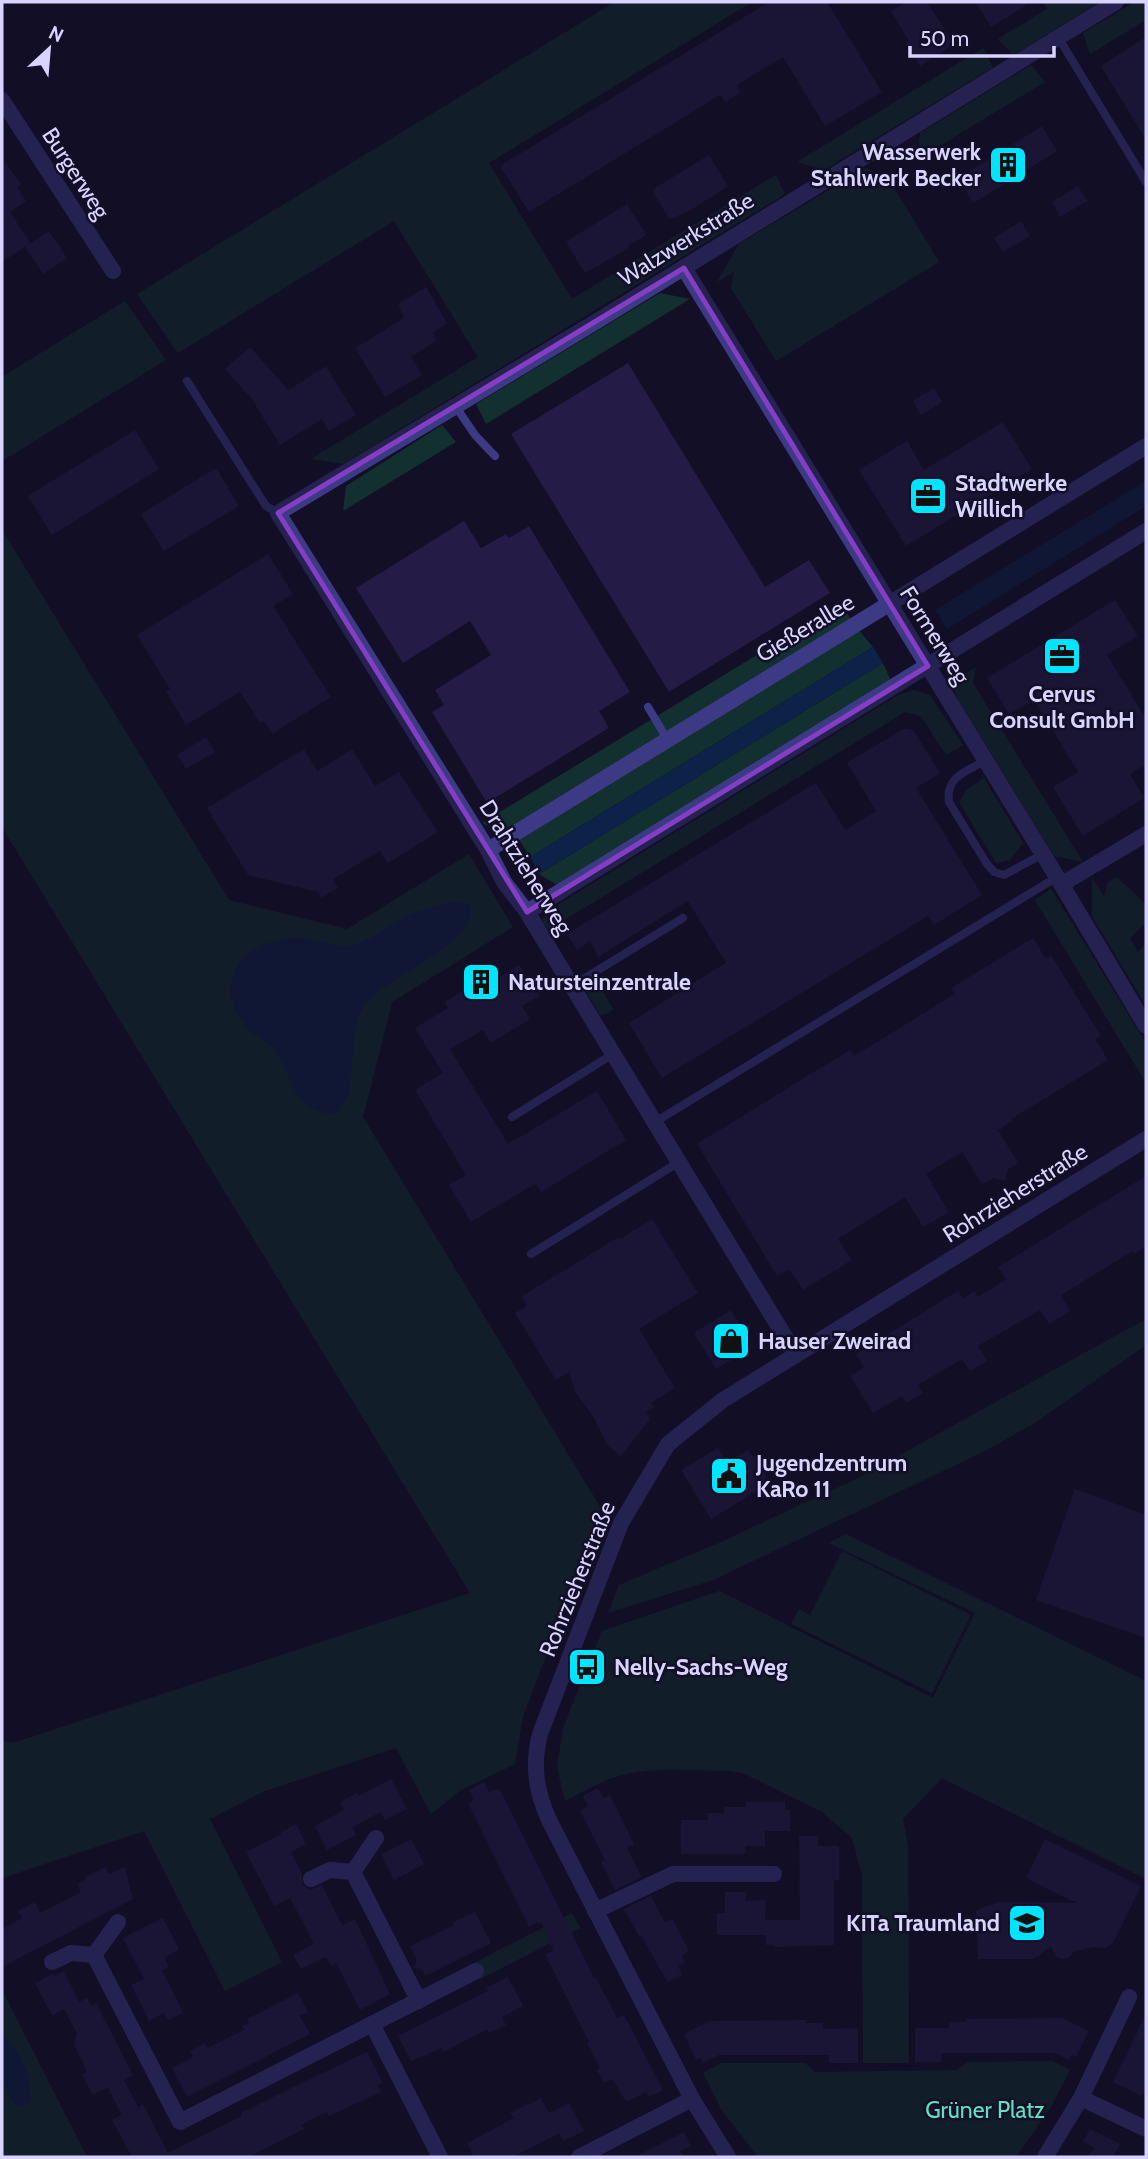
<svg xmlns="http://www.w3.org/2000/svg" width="1148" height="2159" font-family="Cabin,sans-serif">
<rect width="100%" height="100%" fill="#130f26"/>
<!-- green -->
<g fill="#12302f">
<path d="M615 2H752L489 163 572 299 776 175 785 194 343 464 311 459 478 357 394 221 178 353 137 294Z"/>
<path d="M1043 2H1100L1013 55 998 39 1047 9Z"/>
<path d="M1135 2H1146V20L1090 54 1083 33Z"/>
<path d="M983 48 993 67 824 170 797 162Z"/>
<path d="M1031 65 1045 82 918 159 920 133Z"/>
<path d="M866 168 888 178 939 262 776 361 731 288 734 272 717 282 739 244Z"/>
<path d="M660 293 690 299 486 424 476 404Z"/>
<path d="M125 301 166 360 2 461V377Z"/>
<path d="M442 425 456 442 343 511 346 486Z"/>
<path d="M2 530 229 900 347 929 469 854 513 927 392 1002 363 1117 602 1510 523 1716 515 1764 461 1790 431 1814 396 1748 265 1791 210 1819 282 1962 225 1991 144 1831 2 1878V1740L13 1743 470 1593 2 827Z"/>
<path d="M840 604 851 619 502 833 482 823Z"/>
<path d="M858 629 873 647 530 857 518 838Z"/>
<path d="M883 663 891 681 560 887 539 874Z"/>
<path d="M976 667 973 683 1083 862 1054 856 957 698 952 682Z"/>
<path d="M914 690 930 695 963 745 946 755 921 716 905 712 548 930 542 920 546 912 898 695Z"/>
<path d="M984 778 1023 843 1010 860 996 863 959 802 967 789Z"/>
<path d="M1092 877 1104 897 1108 882 1117 877 1146 905V921L1130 939 1138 952 1146 943V1006L1092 916Z"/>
<path d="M1051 889 1146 1043V1083L1035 900Z"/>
<path d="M597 981 613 1009 606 1014 600 1015 587 993V988Z"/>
<path d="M1146 1319V1345L1036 1422 985 1451 713 1580 608 1613 619 1585 721 1542 860 1477Z"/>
<path d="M846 1534 1146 1681V1879L942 1778 903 1819 908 1845 909 2063H863L862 1875 852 1838 822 1812 745 1774 732 1771C699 1771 658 1767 626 1774 604 1779 584 1791 565 1801L557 1767 563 1728 602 1631 719 1591 933 1698 975 1613 829 1543Z"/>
<path d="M842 1551 971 1615 932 1693 791 1624 799 1609 810 1615Z"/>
<path d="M572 1913 580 1928 480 1979 472 1964Z"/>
<path d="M2 1990 87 2157H2Z"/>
<path d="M1052 2061 1070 2070 1051 2107 1018 2154 1014 2157H758L721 2109 703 2073 721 2063H805L815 2072 957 2070 968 2062Z"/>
</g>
<!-- water -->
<g fill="#0c2248">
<path d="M1146 481V506L947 629 935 610Z"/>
<path d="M873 647 883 663 539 874 530 857Z"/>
<path d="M453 901 464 902 471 906C478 938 401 973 380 990 375 994 372 998 368 1002 338 1034 368 1094 332 1115 282 1103 298 1071 267 1043 261 1038 252 1033 246 1027 214 990 235 947 281 940 291 938 308 939 318 941 332 944 340 949 355 944 375 938 392 923 412 914 424 909 439 906 453 901Z"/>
<path d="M2 2036C21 2047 31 2079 31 2100L24 2107C0 2107 2 2055 2 2036Z"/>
</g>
<!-- building -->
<g fill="#241b47">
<path d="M769 2H827L882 92 825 126 783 57 737 85 741 92 725 102 720 95 529 212 500 166Z"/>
<path d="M907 2H927L954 44 920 66 906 43 909 41 891 11Z"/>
<path d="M976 2H1031L991 27Z"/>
<path d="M1146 37V140L1101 66Z"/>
<path d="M1042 126 1057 151 973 203 958 178Z"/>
<path d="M709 155 728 186 686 213 685 212 670 220 652 190Z"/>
<path d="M2 157 21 185 17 187 26 201 10 212 30 243 2 262Z"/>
<path d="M1078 186 1087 201 1060 217 1052 202Z"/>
<path d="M627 204 646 235 628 246 629 248 585 273 566 242Z"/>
<path d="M1021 221 1030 236 1003 252 994 238Z"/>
<path d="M49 231 67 258 43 274 25 247Z"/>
<path d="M426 287 447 323 433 333 437 340 411 357 422 375 385 397 355 348 404 318 398 304Z"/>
<path d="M250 347 288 390 326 366 356 415 329 431 322 419 280 445 251 398 225 369Z"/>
<path d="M628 363 765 587 809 560 830 593 669 692 511 434Z"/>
<path d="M934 388 942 402 921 415 913 401Z"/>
<path d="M1003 422 1032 469 906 546 859 470 907 441 924 470Z"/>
<path d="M135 430 159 469 52 535 28 496Z"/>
<path d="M216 468 239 506 164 551 141 514Z"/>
<path d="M464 521 481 548 506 534 509 538 529 526 630 692 599 711 609 728 487 803 432 712 444 705 435 690 491 655 470 621 403 663 356 588Z"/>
<path d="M268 554 293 594 273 606 331 697 272 734 264 721 260 723 240 692 186 725 166 691 170 689 137 635Z"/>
<path d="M1115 600 1138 636 1107 655 1146 719V764L1130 774 1144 798 1083 836 1053 787 1078 772 1034 700 1009 714 987 678Z"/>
<path d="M903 729H910L916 734 940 773 916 788 982 895 934 925 928 916 662 1078 629 1023 726 963 688 901 598 957 590 941 577 950 567 934 816 783 845 830 876 811 847 763Z"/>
<path d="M206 737 215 752 186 769 177 755Z"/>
<path d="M304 749 317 771 352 749 375 786 399 772 438 832 388 863 380 851 333 879 338 888 321 898 318 892 248 875 207 808Z"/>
<path d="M1033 938 1046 959 1051 955 1101 1036 1095 1039 1108 1060 1011 1119 1013 1121 998 1130 1018 1163 1008 1169 1005 1181 993 1178 982 1184 962 1152 926 1174 949 1212 923 1227 905 1197 838 1239 852 1260 803 1290 789 1269 777 1276 697 1144 850 1050 854 1056 955 994 951 988Z"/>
<path d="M519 965 540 996 522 1006 530 1019 491 1043 483 1030 450 1049 508 1144 597 1091 626 1140 541 1192 535 1184 471 1222 449 1185 466 1175 415 1090 443 1073 415 1028 448 1008 445 1002 486 977 490 983Z"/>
<path d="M1146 1176V1246L1134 1254 1133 1251 1061 1295 1070 1311 1049 1324 1040 1310 978 1346 987 1361 970 1371 962 1359 918 1385 923 1393 906 1403 902 1396 873 1413 850 1376 864 1367 856 1354 958 1291 963 1299 974 1291 978 1297 1006 1280 998 1267Z"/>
<path d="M652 1219 698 1293 639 1329 675 1388 651 1403 654 1407 645 1412 650 1419 621 1456 608 1446 594 1418 576 1393 569 1372 556 1380 515 1313 527 1306 522 1296 619 1237 620 1239Z"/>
<path d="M731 1310 753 1347 716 1369 694 1333Z"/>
<path d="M718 1448 727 1463 748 1450 753 1457 756 1456 759 1468 763 1467 768 1484 711 1519 681 1470Z"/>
<path d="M1075 1489 1146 1515V1638L1036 1600Z"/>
<path d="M391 1779 407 1809 385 1820 381 1812 352 1827 356 1835 327 1850 315 1826 344 1810 340 1802 357 1793 359 1796Z"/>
<path d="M484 1782 489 1792 498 1789 501 1792 594 1978H596L617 2018 624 2015 663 2090 649 2097 646 2092 629 2101 624 2099 613 2079 604 2083 597 2070 600 2068 587 2043 589 2042 545 1954 553 1951 542 1923 539 1924 538 1922 529 1927 468 1803 474 1800 469 1790Z"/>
<path d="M598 1788 603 1798 610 1795 634 1844 627 1848 642 1877 615 1890 601 1862 605 1860 580 1811 588 1806 583 1796Z"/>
<path d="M746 1802H785V1810H790V1831H765V1846H745L746 1854H681V1820H708L707 1813H724V1807H746Z"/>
<path d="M296 1824 306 1844 291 1852 302 1874V1884L310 1890 322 1885 342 1925 355 1919 390 1994 360 2010 336 1963 331 1966 326 1957 301 1969 293 1955 314 1944 290 1898 274 1906 246 1852 282 1834 281 1832Z"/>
<path d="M799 1836H818V1846H839V1880H834V1945L774 1947V1945H766V1935H717V1913H725V1892H746V1901L766 1900 765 1920H800Z"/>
<path d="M411 1839 424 1864 394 1880 381 1854Z"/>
<path d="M1045 1839 1141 1886 1113 1943 1106 1948 1093 1947 1073 1952 1070 1957 1063 1959 1056 1957 1051 1947 1033 1959H978L976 1911 983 1907 1001 1902 1077 1903 1026 1878Z"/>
<path d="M105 1867 109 1874 125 1867 133 1899 2 1967V1929L22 1918 18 1911 35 1902 40 1913 81 1892 77 1884 86 1879 85 1877Z"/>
<path d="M651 1896 665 1923 673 1919 689 1951 682 1955 685 1962 678 1966 682 1975 667 1982 641 1935 639 1936 624 1909Z"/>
<path d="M475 1912 491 1943 425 1976 421 1969 414 1968 417 1960 410 1946 453 1926 452 1923Z"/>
<path d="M163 1918 179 1949 165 1958 169 1967 162 1970 183 2013 168 2020 164 2013 149 2021 131 1985 144 1979 123 1938Z"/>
<path d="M64 1971 79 2002 87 1998 91 2006 96 2003 133 2075 124 2080 138 2107 143 2104 168 2153 242 2116 241 2113 289 2089 367 2052 383 2083 378 2085 381 2092 329 2116 327 2112 301 2125 304 2129 248 2157H132L112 2120 122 2115 108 2088 92 2094 82 2074 87 2072 74 2044 77 2034 64 2009 52 2016 35 1983 52 1974 54 1976Z"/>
<path d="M508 1977 523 2006 502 2017 506 2025 489 2033 487 2029 444 2052 442 2048 411 2061 398 2036 488 1991 486 1988Z"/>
<path d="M298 1993 308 2012 300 2016 310 2034 187 2097 172 2068 193 2057 190 2051 205 2043 208 2048 244 2030 242 2026 249 2023 247 2019Z"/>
<path d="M1146 2014V2088L1142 2096 1113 2082Z"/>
<path d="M1062 2018 1089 2031 1076 2057 1072 2055 1069 2060 1055 2053H941L942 2062H915V2028H949V2022H966V2019Z"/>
<path d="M806 2020V2023H823V2029L858 2028V2063H829V2055H719L703 2063 701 2058 696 2060 684 2034 710 2021Z"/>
<path d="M541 2098 549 2113 569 2103 584 2131 563 2141 559 2133 513 2157H474L467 2143 514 2118 510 2113Z"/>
<path d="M1090 2129 1120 2144 1113 2157H1086L1095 2148 1083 2142Z"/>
<path d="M684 2132 691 2146 679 2151 685 2157H635Z"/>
</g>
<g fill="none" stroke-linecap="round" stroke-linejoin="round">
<!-- service -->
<g stroke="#3d3a85" stroke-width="8">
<path d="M1058 37 1146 182"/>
<path d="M187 381 266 506 278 513"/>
<path d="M456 407 475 435 495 456"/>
<path d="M648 707 667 739"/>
<path d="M985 761C967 771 945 777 949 802L987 864 994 872 1004 875 1043 854"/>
<path d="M572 986 683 918"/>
<path d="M512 1117 613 1054"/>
<path d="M655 1122 1057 877"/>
<path d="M531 1254 679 1162"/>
</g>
<!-- minor -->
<g stroke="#3d3a85" stroke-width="16">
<path d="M2 100 113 271"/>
<path d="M684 268 1057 877 1146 1026"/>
<path d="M488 850 1146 446"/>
<path d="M1062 884 1146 834"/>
<path d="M527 912 1146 531"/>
<path d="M796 1355 527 912 504 882 488 850 278 513 597 321 1116 2"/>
<path d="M353 1872 419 2001"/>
<path d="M311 1879 330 1870 353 1872 376 1838"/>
<path d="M595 1911 673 1874H774"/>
<path d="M94 1955 180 2122 372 2024 440 2157"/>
<path d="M52 1962 71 1953 94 1955 118 1922"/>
<path d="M372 2024 476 1971"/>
<path d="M1081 2098 1129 1997"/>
<path d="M579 2157 692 2099"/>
<path d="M728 2157 692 2099 549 1820C536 1791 532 1765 540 1734L621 1523 668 1444 723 1400 1146 1139"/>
<path d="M1045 2157 1081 2098 1146 2129"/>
</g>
</g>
<!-- marked area -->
<path d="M0 0H1148V2159H0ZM684 268 928 666 527 912 278 513Z" fill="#130f26" fill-opacity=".55" fill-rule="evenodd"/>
<path fill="none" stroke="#843dc5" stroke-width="5" stroke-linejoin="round" d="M684 268 928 666 527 912 278 513Z"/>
<!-- icons -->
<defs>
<symbol id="building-square" viewBox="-11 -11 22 22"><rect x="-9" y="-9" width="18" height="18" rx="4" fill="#00e5ff" stroke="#130f26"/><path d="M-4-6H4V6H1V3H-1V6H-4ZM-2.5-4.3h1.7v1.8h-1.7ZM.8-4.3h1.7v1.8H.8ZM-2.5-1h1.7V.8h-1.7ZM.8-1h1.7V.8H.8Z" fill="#111"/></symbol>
<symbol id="office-square" viewBox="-11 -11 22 22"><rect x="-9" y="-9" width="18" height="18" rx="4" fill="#00e5ff" stroke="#130f26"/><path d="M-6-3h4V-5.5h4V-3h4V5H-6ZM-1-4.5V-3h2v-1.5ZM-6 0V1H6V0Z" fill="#111"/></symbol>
<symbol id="shop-square" viewBox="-11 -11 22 22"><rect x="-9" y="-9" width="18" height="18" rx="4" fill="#00e5ff" stroke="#130f26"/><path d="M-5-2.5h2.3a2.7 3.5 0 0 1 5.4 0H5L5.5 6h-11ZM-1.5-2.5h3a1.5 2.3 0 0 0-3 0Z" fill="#111"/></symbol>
<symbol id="civic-square" viewBox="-11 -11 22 22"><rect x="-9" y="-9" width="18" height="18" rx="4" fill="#00e5ff" stroke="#130f26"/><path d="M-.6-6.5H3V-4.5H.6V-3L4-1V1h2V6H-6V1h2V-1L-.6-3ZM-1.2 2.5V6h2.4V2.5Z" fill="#111"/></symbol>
<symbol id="bus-square" viewBox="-11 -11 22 22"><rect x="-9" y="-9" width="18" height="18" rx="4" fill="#00e5ff" stroke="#130f26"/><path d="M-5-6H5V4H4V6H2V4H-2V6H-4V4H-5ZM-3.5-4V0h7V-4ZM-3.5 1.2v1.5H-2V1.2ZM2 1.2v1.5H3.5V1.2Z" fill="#111"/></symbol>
<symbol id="school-square" viewBox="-11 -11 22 22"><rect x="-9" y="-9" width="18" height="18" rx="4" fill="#00e5ff" stroke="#130f26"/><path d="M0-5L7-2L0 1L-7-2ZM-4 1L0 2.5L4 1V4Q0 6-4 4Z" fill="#111"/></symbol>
</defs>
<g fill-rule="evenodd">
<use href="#building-square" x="986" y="143" width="44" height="44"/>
<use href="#office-square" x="906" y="474" width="44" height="44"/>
<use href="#office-square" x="1040" y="634" width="44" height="44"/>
<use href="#building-square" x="459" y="960" width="44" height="44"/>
<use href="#shop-square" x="709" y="1319" width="44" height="44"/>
<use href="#civic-square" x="707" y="1454" width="44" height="44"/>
<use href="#bus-square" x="565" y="1645" width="44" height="44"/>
<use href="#school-square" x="1005" y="1901" width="44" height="44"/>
</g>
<g text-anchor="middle" stroke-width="5" stroke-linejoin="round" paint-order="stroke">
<!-- poi labels -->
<g font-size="23" font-weight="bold" fill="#d9d4ff" stroke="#130f26" text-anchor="start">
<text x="981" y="160" text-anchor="end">Wasserwerk<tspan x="981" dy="26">Stahlwerk Becker</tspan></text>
<text x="955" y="491">Stadtwerke<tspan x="955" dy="26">Willich</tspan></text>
<text x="1062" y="702" text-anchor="middle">Cervus<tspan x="1062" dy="26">Consult GmbH</tspan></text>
<text x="508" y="990">Natursteinzentrale</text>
<text x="758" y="1349">Hauser Zweirad</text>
<text x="756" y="1471">Jugendzentrum<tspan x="756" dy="26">KaRo 11</tspan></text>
<text x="614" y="1675">Nelly-Sachs-Weg</text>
<text x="1000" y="1931" text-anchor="end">KiTa Traumland</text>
</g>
<!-- street labels -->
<g font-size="23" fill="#d9d4ff" stroke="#130f26">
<text transform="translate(76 173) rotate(57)" y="8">Burgerweg</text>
<text transform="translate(686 239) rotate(-32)" y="8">Walzwerkstraße</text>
<text transform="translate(805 628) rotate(-31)" y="8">Gießerallee</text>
<text transform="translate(935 635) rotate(58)" y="8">Formerweg</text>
<text transform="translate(526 867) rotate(58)" y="8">Drahtzieherweg</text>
<text transform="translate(1015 1193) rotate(-32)" y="8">Rohrzieherstraße</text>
<text transform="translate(577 1579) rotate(-68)" y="8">Rohrzieherstraße</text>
</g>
<!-- park labels -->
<g font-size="23" fill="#5fe0c0" stroke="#130f26">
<text x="985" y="2118">Grüner Platz</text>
</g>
</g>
<!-- border -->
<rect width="1148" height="2159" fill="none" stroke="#d9d4ff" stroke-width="7"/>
<!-- north arrow -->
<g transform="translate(49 49) rotate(26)" stroke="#130f26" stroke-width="5" paint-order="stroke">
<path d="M0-5L12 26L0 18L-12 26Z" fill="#d9d4ff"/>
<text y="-10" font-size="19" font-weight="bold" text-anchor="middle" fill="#d9d4ff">N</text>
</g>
<!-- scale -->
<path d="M910 46v10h144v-10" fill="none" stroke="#d9d4ff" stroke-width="3.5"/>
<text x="920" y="46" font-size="21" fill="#d9d4ff" stroke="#130f26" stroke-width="5" paint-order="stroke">50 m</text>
</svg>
